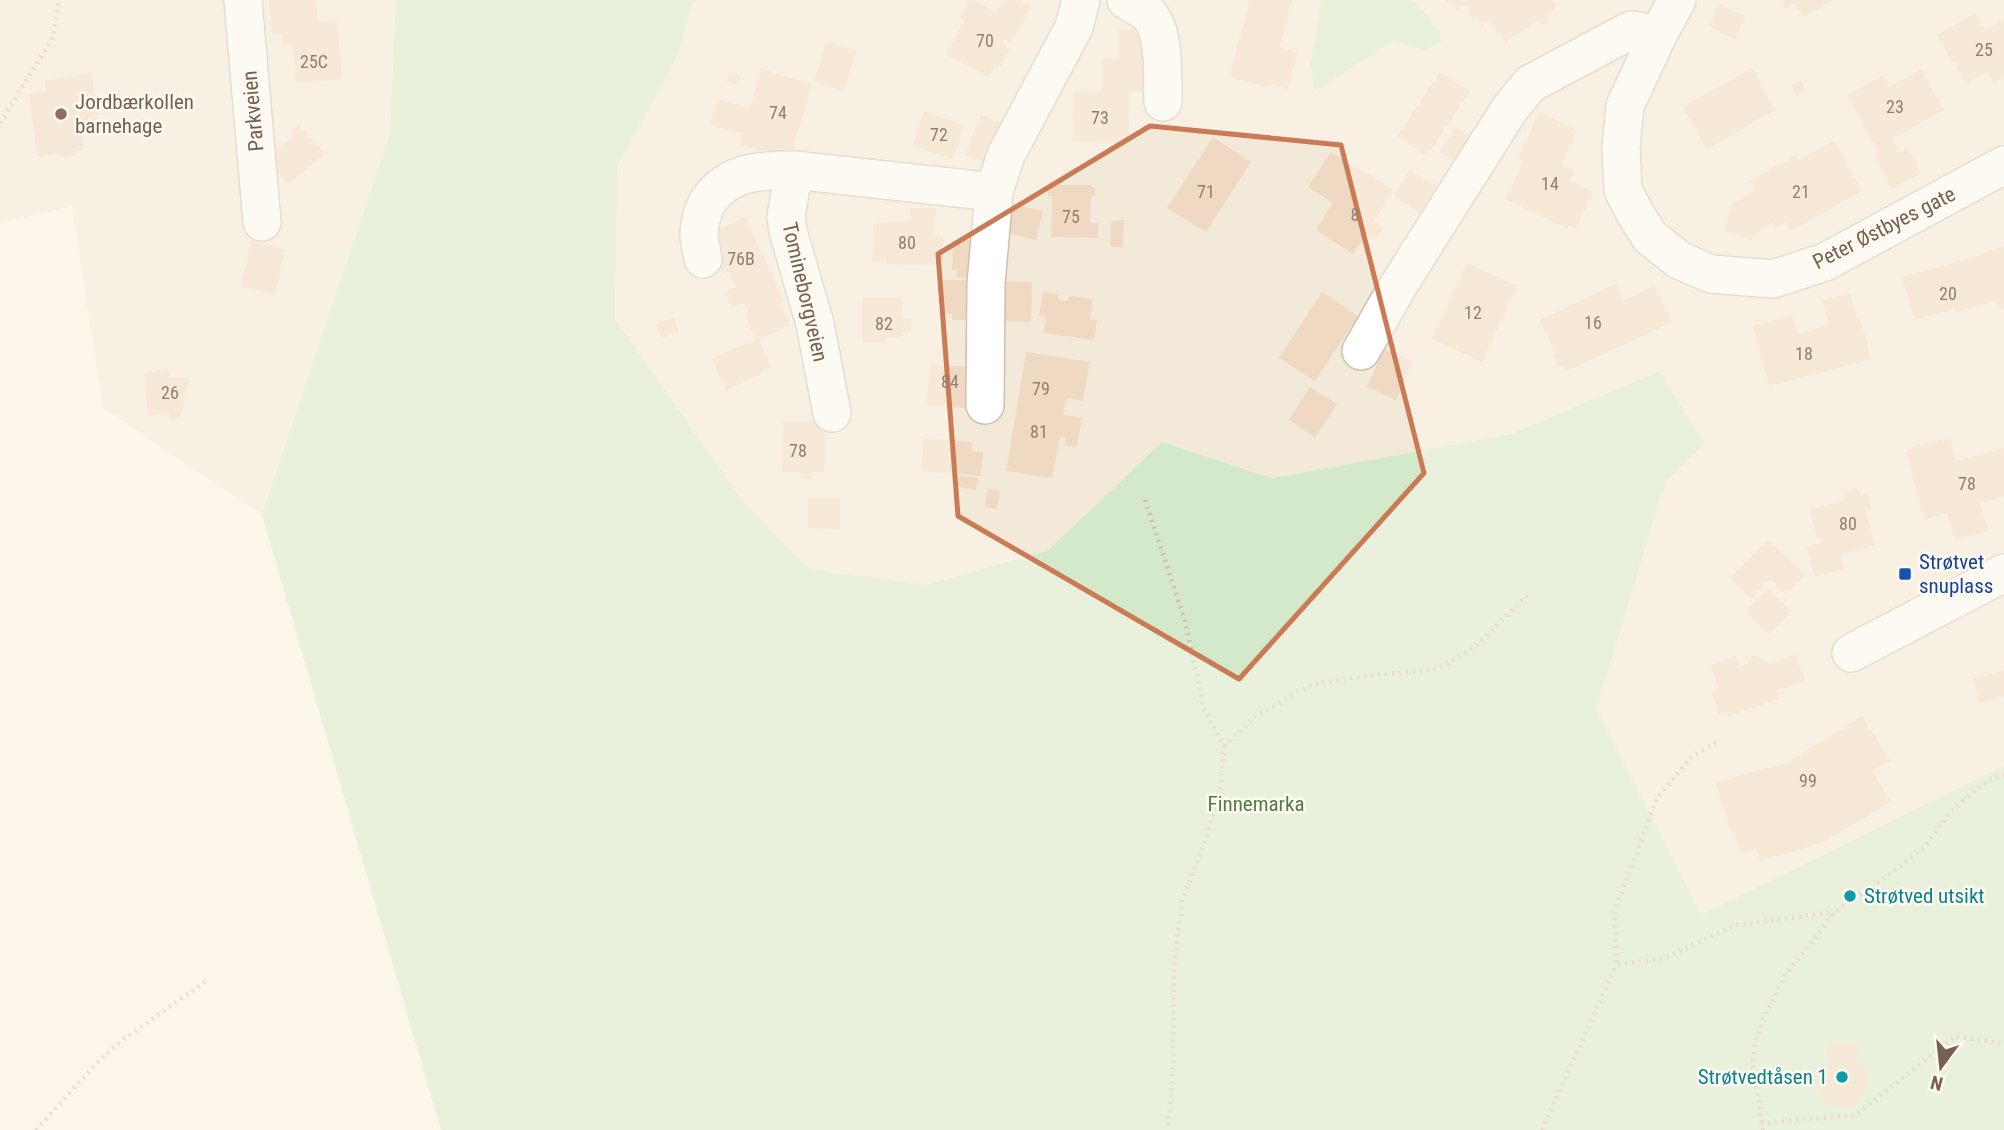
<svg xmlns="http://www.w3.org/2000/svg" width="2004" height="1130" font-family="'Roboto Condensed',sans-serif">
<rect width="100%" height="100%" fill="#fcf6ea"/>
<!-- residential -->
<g fill="#f3e9d9">
<path d="M0 0H396L390 134 262 515 103 408 72 206 0 223Z"/>
<path d="M696 0H2004V766L1701 915 1595 709 1665 482 1704 444 1660 371 1511 434 1273 478 1162 442 1047 551 926 585 809 569 744 503 615 319 617 166 676 59 693 2Z"/>
</g>
<!-- green -->
<g fill="#d3e9c9">
<path d="M396 0H696L693 2 676 59 617 166 615 319 744 503 809 569 926 585 1047 551 1162 442 1273 478 1511 434 1660 371 1704 444 1665 482 1596 709 1701 915 2004 766V1130H441L262 515 390 134Z"/>
<path d="M1322 0H1413L1439 30 1441 42 1424 50 1393 41 1315 91 1311 64Z"/>
</g>
<!-- building -->
<g fill="#f0d9c3">
<path d="M269 0H316L318 22 337 20 342 79 296 83 293 45 283 46 282 34 272 35Z"/>
<path d="M969 0H974L997 13 1004 0H1020L1031 6 1011 42 1005 39 1002 45 1010 49 1000 67 995 64 988 77 946 54 965 20 960 17Z"/>
<path d="M1250 0H1292L1280 47 1297 52 1288 89 1269 84V88L1229 77Z"/>
<path d="M1446 0H1553L1557 6 1546 14 1550 19 1542 25 1538 20 1506 42 1500 34 1497 33 1490 20 1482 26 1476 18H1472L1466 4 1458 10 1452 3 1448 2Z"/>
<path d="M1781 0H1833L1803 17 1795 3 1786 9Z"/>
<path d="M1719 4 1745 16 1735 40 1709 26Z"/>
<path d="M1975 13 1985 30 2004 19V77L1994 83 1987 71 1966 84 1937 35Z"/>
<path d="M1119 30 1149 31 1147 92 1130 91 1128 143 1114 145 1115 143 1072 141 1074 91 1102 92 1103 58 1118 59Z"/>
<path d="M826 41 856 50 844 91 814 82Z"/>
<path d="M1752 68 1775 110 1707 149 1683 107Z"/>
<path d="M761 69 812 84 790 159 740 144 743 134 710 125 718 99 750 108Z"/>
<path d="M1921 70 1944 110 1892 139 1900 153 1908 148 1921 173 1892 189 1874 156 1879 153 1847 95 1883 75 1889 87Z"/>
<path d="M729 72 741 76 738 85 727 82Z"/>
<path d="M1440 72 1470 91 1427 156 1398 136Z"/>
<path d="M92 74 97 121 80 123 84 150 75 151 76 155 59 158 58 153 37 156 29 94 46 91 45 80Z"/>
<path d="M1800 80 1806 90 1797 96 1791 86Z"/>
<path d="M924 111 964 125 953 159 912 146Z"/>
<path d="M1539 112 1577 130 1561 165 1575 171 1570 181 1593 192 1576 229 1568 226 1566 228 1506 199 1523 162 1518 159Z"/>
<path d="M981 115 1003 124 987 164 965 155Z"/>
<path d="M299 125 302 130 304 129 325 154 288 184 267 159 294 137 290 132Z"/>
<path d="M1456 127 1470 136 1454 161 1440 151Z"/>
<path d="M1213 137 1251 162 1206 232 1167 208Z"/>
<path d="M1834 141 1862 191 1790 231 1786 222 1776 228 1773 222 1754 235 1752 240 1724 231 1732 204 1755 190 1750 181 1796 155 1799 160Z"/>
<path d="M1331 152 1394 190 1374 221 1383 228 1375 241 1366 234 1353 254 1316 230 1333 203 1308 187Z"/>
<path d="M1410 170 1436 187 1420 213 1394 196Z"/>
<path d="M1048 182H1061V185H1091L1090 187H1095V196H1091L1090 223H1098V238L1051 237 1052 196H1048Z"/>
<path d="M1013 204 1043 211 1036 240 1006 233Z"/>
<path d="M910 208H936L935 236H943V258H935V265L887 264V261H872L873 223 910 221Z"/>
<path d="M745 217 784 300 780 302 790 325 759 340 771 367 761 372 762 374 726 390 712 359 747 343 748 345 756 341 747 320 748 312 744 303 733 308 725 292 736 287 729 271 723 274 717 260 722 257 711 233Z"/>
<path d="M1124 220 1123 247H1111V221Z"/>
<path d="M953 240H974L973 271H967V278H956L957 270H952Z"/>
<path d="M251 242 285 249 275 294 241 287Z"/>
<path d="M2004 246V308L2000 309 1997 301 1956 312 1955 309 1914 320 1902 277 1985 254 1984 252Z"/>
<path d="M1467 263 1517 286 1482 362 1432 339Z"/>
<path d="M943 280H975V314H967V320H952V314L943 313Z"/>
<path d="M996 281 1032 282 1031 322 995 320Z"/>
<path d="M1616 284 1624 300 1654 286 1672 322 1565 372 1562 365 1559 367 1553 355 1556 354 1540 320Z"/>
<path d="M1043 291 1058 294V300L1066 301H1068L1069 296 1093 299 1090 319 1097 320 1094 340 1043 333 1046 317 1039 316Z"/>
<path d="M1322 292 1358 316 1315 381 1279 358Z"/>
<path d="M1850 293 1857 318 1860 317 1871 359 1769 386 1753 326 1793 315 1798 334 1829 325 1822 300Z"/>
<path d="M862 297H902V319H911V332H902V337H887V343H862Z"/>
<path d="M673 317 679 331 662 338 656 324Z"/>
<path d="M1384 349 1413 362 1396 400 1367 387Z"/>
<path d="M1026 352 1090 362 1083 401 1066 398 1063 415 1082 418 1077 447 1065 445 1066 437 1060 436 1052 478 1006 471Z"/>
<path d="M929 365 974 367 972 409 927 405Z"/>
<path d="M168 369 169 377H189L180 419H169V414L148 416 144 373Z"/>
<path d="M1310 387 1337 404 1315 438 1289 420Z"/>
<path d="M783 421H825L824 472H812V479H801V472H782Z"/>
<path d="M924 438 972 442 971 451 983 452 981 476 921 471Z"/>
<path d="M1943 439V441L1950 439 1956 461 2004 448V496L1980 503 1988 531 1955 539 1947 513 1924 519 1906 451 1912 449V447Z"/>
<path d="M959 476 978 478 976 490 958 487Z"/>
<path d="M988 489 1000 491 997 509 985 507Z"/>
<path d="M1858 489 1860 496 1867 494 1872 509 1866 511 1875 545 1841 554 1845 569 1815 577 1807 547 1822 542 1821 537 1817 538 1810 509 1846 500 1844 492Z"/>
<path d="M808 498H840V529L808 528Z"/>
<path d="M1768 539 1806 575 1786 595 1770 579 1751 599 1730 578Z"/>
<path d="M1768 589 1791 611 1769 634 1746 611Z"/>
<path d="M1752 655 1770 663 1795 655 1806 681 1776 691 1779 699 1728 716 1726 712 1719 714 1712 692 1719 690 1710 665 1736 656 1740 666 1749 663Z"/>
<path d="M2004 670V696L1979 703 1973 679Z"/>
<path d="M1862 716 1890 761 1872 771 1891 802 1824 842 1760 861 1756 848 1754 850 1743 853 1739 849 1734 831 1731 832 1715 783 1789 762Z"/>
<path d="M1831 1042H1852L1859 1053 1855 1060 1865 1070 1868 1084 1861 1100 1849 1108 1833 1107 1821 1096 1816 1085 1819 1071 1829 1061 1825 1053Z"/>
</g>
<g fill="none" stroke-linecap="round" stroke-linejoin="round">
<defs>
<g id="minor">
<path d="M243 0 262 222"/>
<path d="M1126 0C1133 5 1143 9 1149 15 1166 33 1162 79 1163 102"/>
<path d="M1677 0 1657 37 1625 106 1621 147 1623 190 1636 215 1650 237 1679 260 1711 274 1773 279 1825 262 2004 165"/>
<path d="M794 170 786 217 788 231 815 324 832 413"/>
<path d="M703 259C702 252 700 245 699 237 699 224 702 211 709 200 729 171 762 170 794 170L994 192"/>
<path d="M1361 351 1398 286 1509 110 1530 84 1631 30 1644 32 1657 37"/>
<path d="M985 405 986 284 994 192 1006 155 1074 27 1081 0"/>
<path d="M1851 653 2004 573"/>
</g>
</defs>
<!-- minor casing -->
<use href="#minor" stroke="#cebfb0" stroke-width="40"/>
<!-- path -->
<g stroke="#d5bca6" stroke-width="4.5" stroke-dasharray="2 5" stroke-linecap="butt">
<path d="M0 123 53 37 59 0"/>
<path d="M1145 500 1185 621 1204 709 1224 746 1220 789 1207 836 1182 901 1174 966 1172 1088 1168 1130"/>
<path d="M1716 743 1692 756 1657 798 1614 913 1616 965 1664 958 1736 925 1835 912"/>
<path d="M1224 746 1254 717 1311 685 1366 676 1437 669 1476 646 1527 595"/>
<path d="M1761 1123 1856 1115 1955 1036 2004 1044"/>
<path d="M36 1130 96 1064 120 1042 209 979"/>
<path d="M1542 1130 1616 965"/>
<path d="M1763 1130 1753 1066 1755 1041 1763 1020 1785 975 1835 912 1879 882 1925 847 1952 810 1988 780 2004 775"/>
</g>
<!-- minor -->
<use href="#minor" stroke="#fff" stroke-width="37"/>
</g>
<!-- marked area -->
<path d="M0 0H2004V1130H0ZM1150 126 1341 145 1424 473 1239 679 958 516 938 254Z" fill="#fcf6ea" fill-opacity=".55" fill-rule="evenodd"/>
<path fill="none" stroke="#ca7a54" stroke-width="5" stroke-linejoin="round" d="M1150 126 1341 145 1424 473 1239 679 958 516 938 254Z"/>
<!-- markers -->
<circle fill="#8d6e63" stroke="#fefaf1" stroke-width="2.5" cx="61" cy="114" r="7"/>
<rect fill="#1a4fb4" stroke="#fefaf1" stroke-width="2.5" x="1898" y="567" width="14" height="14" rx="3.5"/>
<g fill="#0f9aa8" stroke="#fefaf1" stroke-width="2.5">
<circle cx="1850" cy="896" r="7"/>
<circle cx="1842" cy="1077" r="7"/>
</g>
<g text-anchor="middle" stroke-width="5" stroke-linejoin="round" paint-order="stroke">
<!-- number labels -->
<g font-size="18" fill="#947e6b">
<text x="985" y="47">70</text>
<text x="1984" y="56">25</text>
<text x="314" y="68">25C</text>
<text x="1895" y="113">23</text>
<text x="778" y="119">74</text>
<text x="1100" y="124">73</text>
<text x="939" y="141">72</text>
<text x="1550" y="190">14</text>
<text x="1206" y="198">71</text>
<text x="1801" y="198">21</text>
<text x="1355" y="221">8</text>
<text x="1071" y="223">75</text>
<text x="907" y="249">80</text>
<text x="741" y="265">76B</text>
<text x="1948" y="300">20</text>
<text x="1473" y="319">12</text>
<text x="1593" y="329">16</text>
<text x="884" y="330">82</text>
<text x="1804" y="360">18</text>
<text x="950" y="388">84</text>
<text x="1041" y="395">79</text>
<text x="170" y="399">26</text>
<text x="1039" y="438">81</text>
<text x="798" y="457">78</text>
<text x="1967" y="490">78</text>
<text x="1848" y="530">80</text>
<text x="1808" y="787">99</text>
</g>
<!-- education labels -->
<g font-size="21" fill="#785e54" stroke="#fefaf1" text-anchor="start">
<text x="75" y="109">Jordbærkollen<tspan x="75" dy="24">barnehage</tspan></text>
</g>
<!-- street labels -->
<g font-size="21" fill="#76604e" stroke="#fefaf1">
<text transform="translate(253 111) rotate(-95)" y="7">Parkveien</text>
<text transform="translate(1884 228) rotate(-27)" y="7">Peter Østbyes gate</text>
<text transform="translate(805 292) rotate(77)" y="7">Tomineborgveien</text>
</g>
<!-- transit labels -->
<g font-size="21" fill="#164399" stroke="#fefaf1" text-anchor="start">
<text x="1919" y="569">Strøtvet<tspan x="1919" dy="24">snuplass</tspan></text>
</g>
<!-- park labels -->
<g font-size="21" fill="#527b46" stroke="#fefaf1">
<text x="1256" y="811">Finnemarka</text>
</g>
<!-- culture labels -->
<g font-size="21" fill="#0d838f" stroke="#fefaf1" text-anchor="start">
<text x="1864" y="903">Strøtved utsikt</text>
<text x="1828" y="1084" text-anchor="end">Strøtvedtåsen 1</text>
</g>
</g>
<!-- north arrow -->
<g transform="translate(1941 1067) rotate(195)" stroke="#fefaf1" stroke-width="5" paint-order="stroke">
<path d="M0-5L12 26L0 18L-12 26Z" fill="#76604e"/>
<text y="-10" font-size="19" font-weight="bold" text-anchor="middle" fill="#76604e">N</text>
</g>
</svg>
